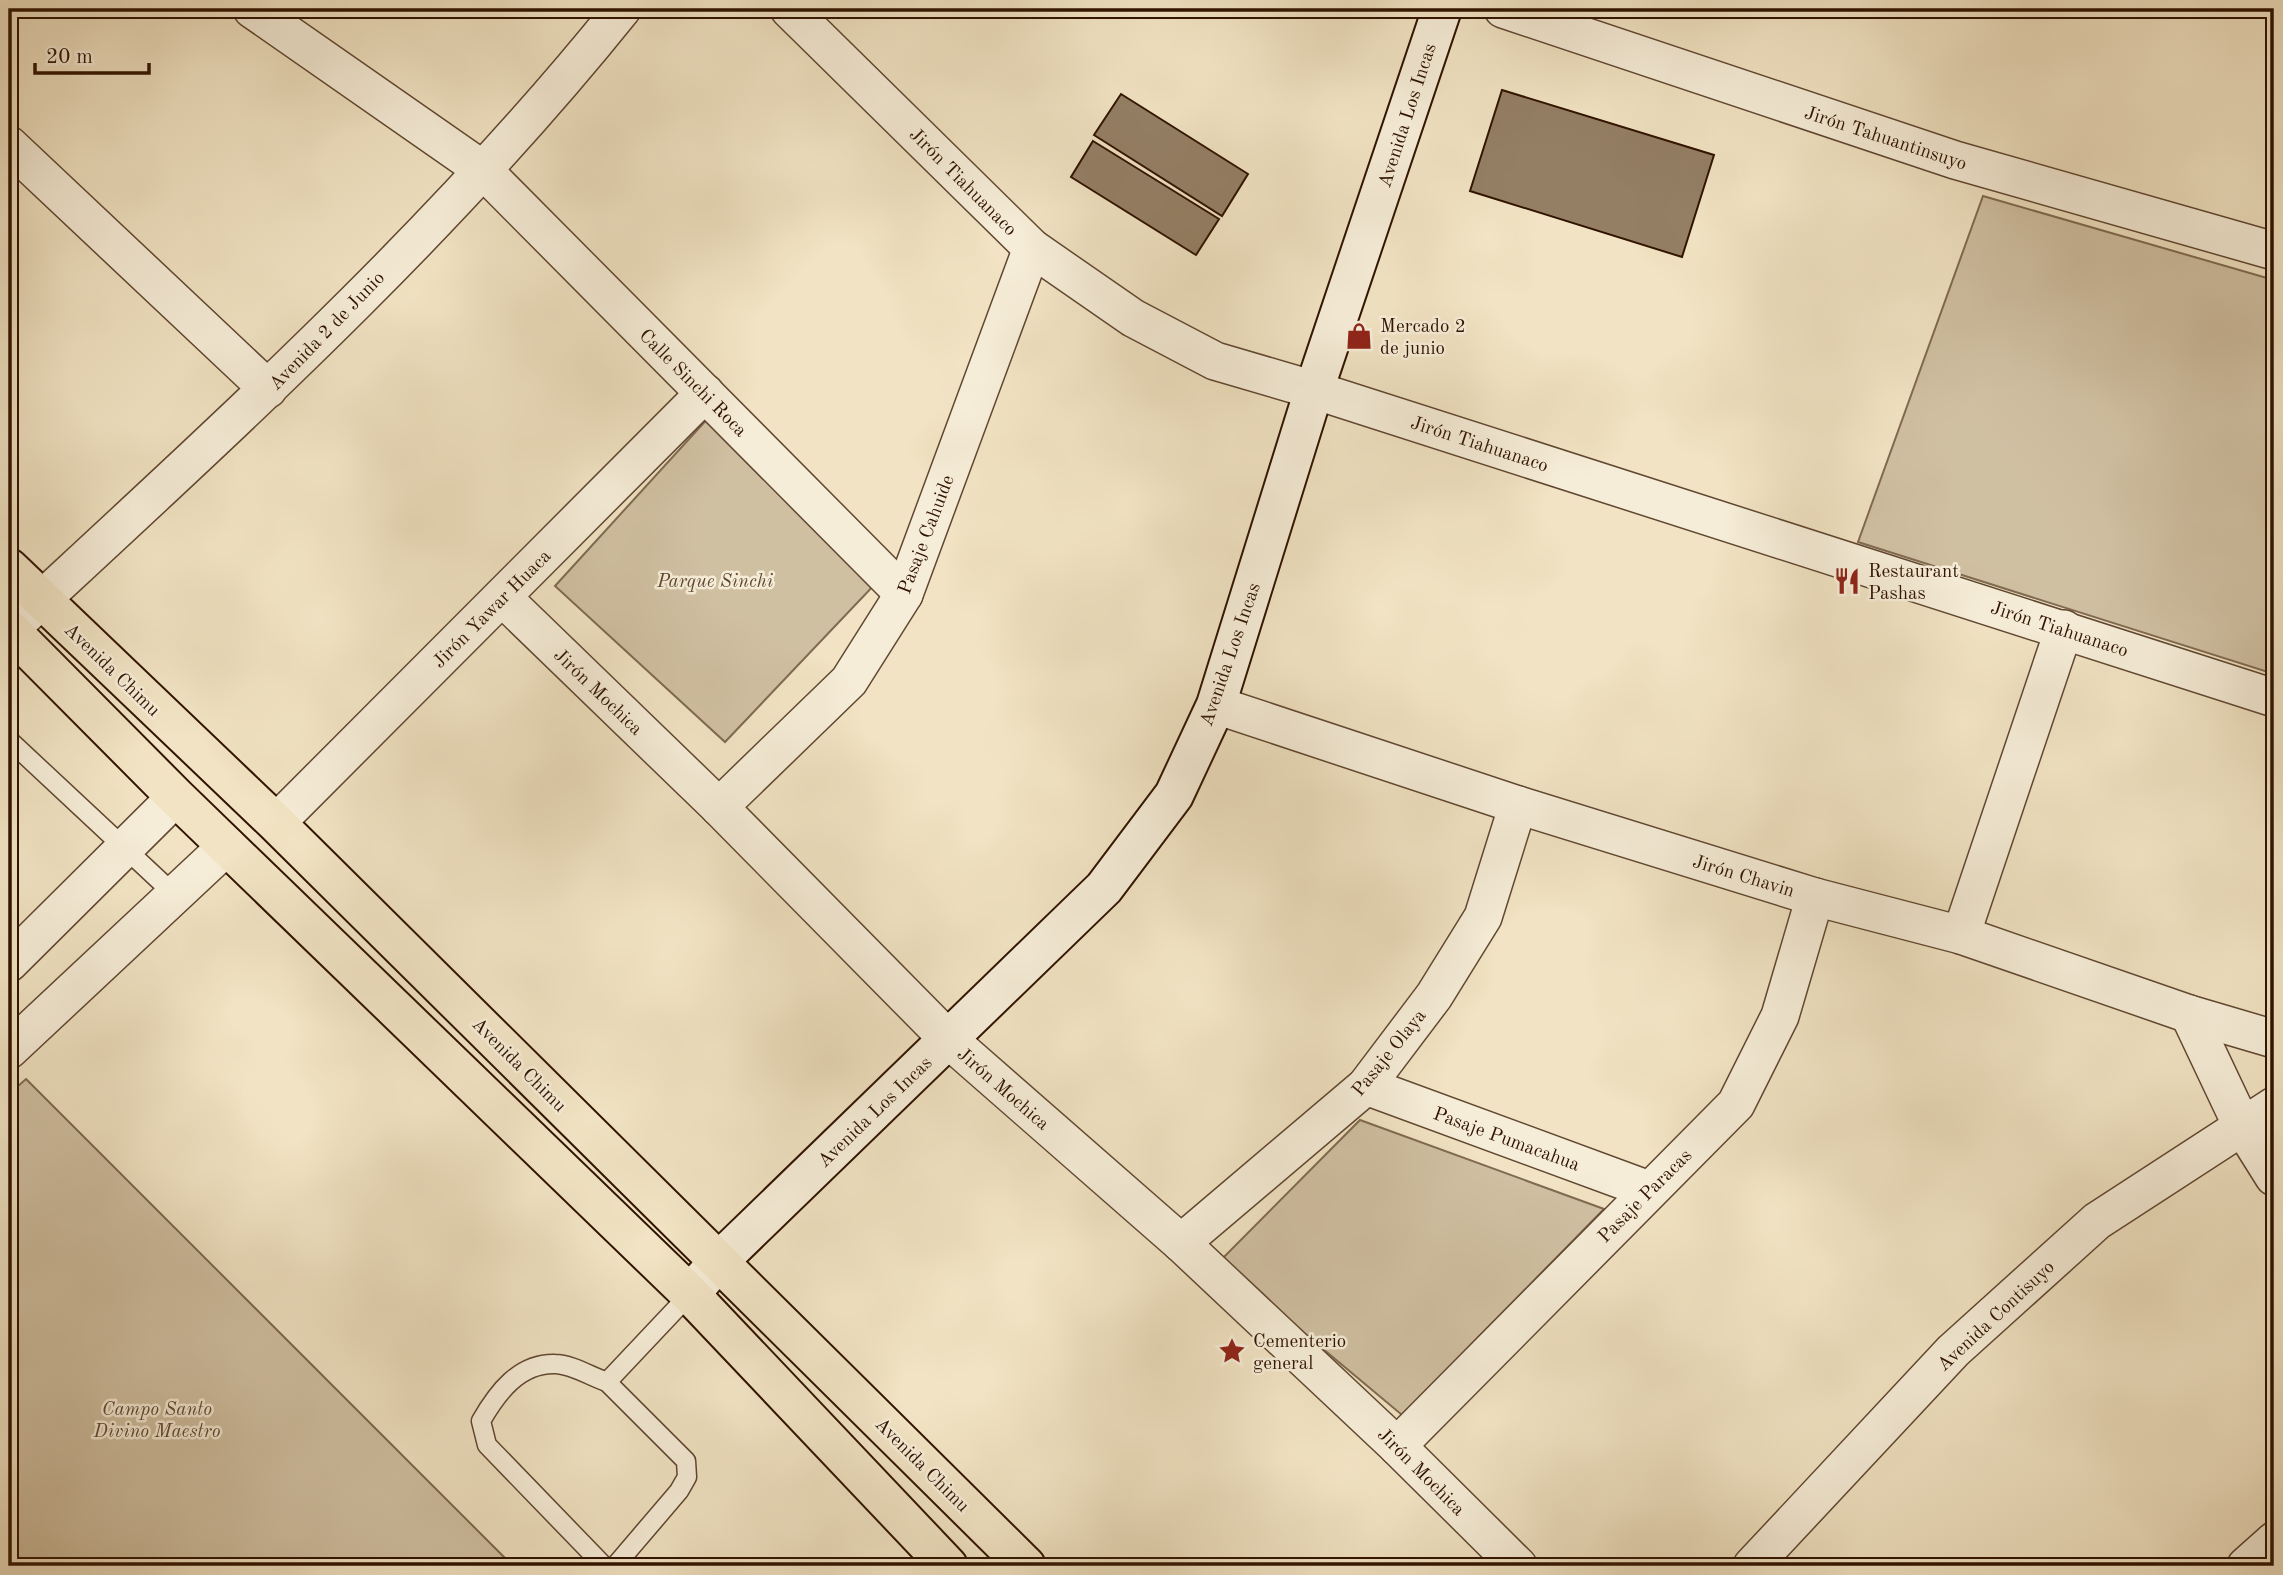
<svg xmlns="http://www.w3.org/2000/svg" width="2283" height="1575" font-family="'Old Standard TT',serif">
<rect width="100%" height="100%" fill="#f1e3c3"/>
<filter id="stains"><feTurbulence type="fractalNoise" baseFrequency=".00286" numOctaves="4"/><feColorMatrix values="0 0 0 0 .2 0 0 0 0 .09 0 0 0 0 .02 0 0 0 .5 -.17"/></filter>
<radialGradient id="worn" r=".72"><stop offset=".6" stop-color="#630" stop-opacity="0"/><stop offset="1" stop-color="#630" stop-opacity=".3"/></radialGradient>
<!-- green -->
<g fill="#d0c0a2" stroke="#806a51" stroke-width="2">
<path d="M1983 196 2274 280V674L1858 542Z"/>
<path d="M710 416 877 582 725 742 555 586Z"/>
<path d="M26 1079 513 1566H9V1094Z"/>
<path d="M1360 1120 1604 1209 1402 1415 1219 1262Z"/>
</g>
<!-- building -->
<g fill="#947f65" stroke="#301300" stroke-width="2">
<path d="M1502 90 1714 155 1682 257 1470 191Z"/>
<path d="M1121 94 1248 174 1222 216 1094 135Z"/>
<path d="M1093 141 1219 219 1196 255 1071 177Z"/>
</g>
<g fill="none" stroke-linecap="round" stroke-linejoin="round">
<defs>
<g id="lane">
<path d="M9 740 175 895"/>
<path d="M607 1382 686 1461 687 1477 679 1491 615 1566"/>
<path d="M604 1566 487 1445 481 1421C497 1393 519 1363 555 1364 571 1364 592 1377 607 1382L690 1294"/>
</g>
<g id="street">
<path d="M252 9 483 170 904 594"/>
<path d="M789 9 1032 248 1133 318 1215 361 1314 390 2274 698"/>
<path d="M1503 9 1955 160 2274 251"/>
<path d="M9 145 268 389"/>
<path d="M502 597 719 807 948 1039 1181 1243 1397 1446 1518 1566"/>
<path d="M9 630C222 432 440 236 622 9"/>
<path d="M1216 705 1518 805 1815 897 1961 935 2189 1014 2274 1039"/>
<path d="M719 807 849 681 904 594 1032 248"/>
<path d="M276 823 705 393"/>
<path d="M1961 935 2064 629"/>
<path d="M9 963 176 797"/>
<path d="M2189 1014 2242 1126 2274 1177"/>
<path d="M9 1050 227 846"/>
<path d="M1366 1086 1649 1190"/>
<path d="M1181 1243 1366 1086 1434 996 1483 917 1518 805"/>
<path d="M1397 1446 1736 1104 1780 1016 1815 897"/>
<path d="M1752 1566 1953 1351 2097 1221 2274 1106"/>
<path d="M2246 1566 2274 1541"/>
</g>
<path id="secondary" d="M690 1294 719 1261 1104 888 1174 795 1216 705 1314 390 1442 9"/>
<g id="primary">
<path d="M9 568 276 823 1026 1566"/>
<path d="M9 629 176 797 690 1294 948 1566"/>
</g>
</defs>
<!-- lane casing -->
<use href="#lane" stroke="#604731" stroke-width="21"/>
<!-- street casing -->
<use href="#street" stroke="#604731" stroke-width="40"/>
<!-- secondary casing -->
<use href="#secondary" stroke="#301300" stroke-width="42"/>
<!-- primary casing -->
<use href="#primary" stroke="#301300" stroke-width="42"/>
<!-- lane -->
<use href="#lane" stroke="#f6edd8" stroke-width="18"/>
<!-- street -->
<use href="#street" stroke="#f6edd8" stroke-width="37"/>
<!-- secondary -->
<use href="#secondary" stroke="#f6edd8" stroke-width="38"/>
<!-- primary -->
<use href="#primary" stroke="#f1e3c3" stroke-width="38"/>
</g>
<!-- icons -->
<defs>
<symbol id="shop-bare" viewBox="-9 -9 18 18"><path d="M-5-2.5h2.3a2.7 3.5 0 0 1 5.4 0H5L5.5 6h-11ZM-1.5-2.5h3a1.5 2.3 0 0 0-3 0Z" fill="#8f2418" stroke="#f6edd8" stroke-width="2.5" paint-order="stroke"/></symbol>
<symbol id="restaurant-bare" viewBox="-9 -9 18 18"><path d="M-5-6h1v4h1v-4h1v4h1v-4h1v5L-1.5 .5V6h-2V.5L-5-1ZM5-6V6H3V1.5H1.5Q1.5-4 5-6Z" fill="#8f2418" stroke="#f6edd8" stroke-width="2.5" paint-order="stroke"/></symbol>
<symbol id="sight-bare" viewBox="-9 -9 18 18"><path d="M0-6L1.8-2.2L6-1.7L2.9 1.2L3.7 5.4L0 3.3L-3.7 5.4L-2.9 1.2L-6-1.7L-1.8-2.2Z" fill="#8f2418" stroke="#f6edd8" stroke-width="2.5" paint-order="stroke"/></symbol>
</defs>
<g fill-rule="evenodd">
<use href="#shop-bare" x="1340" y="317" width="38" height="38"/>
<use href="#restaurant-bare" x="1828" y="562" width="38" height="38"/>
<use href="#sight-bare" x="1213" y="1332" width="38" height="38"/>
</g>
<g text-anchor="middle" stroke-width="5" stroke-linejoin="round" paint-order="stroke">
<!-- street labels -->
<g font-size="19" fill="#301300" stroke="#f6edd8">
<text transform="translate(1406 115) rotate(-72)" y="7">Avenida Los Incas</text>
<text transform="translate(1886 137) rotate(18)" y="7">Jirón Tahuantinsuyo</text>
<text transform="translate(964 181) rotate(45)" y="7">Jirón Tiahuanaco</text>
<text transform="translate(326 330) rotate(-46)" y="7">Avenida 2 de Junio</text>
<text transform="translate(694 382) rotate(45)" y="7">Calle Sinchi Roca</text>
<text transform="translate(1480 443) rotate(18)" y="7">Jirón Tiahuanaco</text>
<text transform="translate(925 534) rotate(-69)" y="7">Pasaje Cahuide</text>
<text transform="translate(491 608) rotate(-45)" y="7">Jirón Yawar Huaca</text>
<text transform="translate(2060 628) rotate(18)" y="7">Jirón Tiahuanaco</text>
<text transform="translate(1229 654) rotate(-71)" y="7">Avenida Los Incas</text>
<text transform="translate(113 669) rotate(44)" y="7">Avenida Chimu</text>
<text transform="translate(599 691) rotate(44)" y="7">Jirón Mochica</text>
<text transform="translate(1744 875) rotate(17)" y="7">Jirón Chavin</text>
<text transform="translate(1388 1052) rotate(-51)" y="7">Pasaje Olaya</text>
<text transform="translate(520 1064) rotate(45)" y="7">Avenida Chimu</text>
<text transform="translate(1004 1088) rotate(41)" y="7">Jirón Mochica</text>
<text transform="translate(874 1111) rotate(-44)" y="7">Avenida Los Incas</text>
<text transform="translate(1507 1138) rotate(20)" y="7">Pasaje Pumacahua</text>
<text transform="translate(1644 1195) rotate(-45)" y="7">Pasaje Paracas</text>
<text transform="translate(1995 1315) rotate(-43)" y="7">Avenida Contisuyo</text>
<text transform="translate(923 1464) rotate(45)" y="7">Avenida Chimu</text>
<text transform="translate(1422 1471) rotate(45)" y="7">Jirón Mochica</text>
</g>
<!-- poi labels -->
<g font-size="19" fill="#301300" stroke="#f6edd8" text-anchor="start">
<text x="1380" y="332">Mercado 2<tspan x="1380" dy="22">de junio</tspan></text>
<text x="1868" y="577">Restaurant<tspan x="1868" dy="22">Pashas</tspan></text>
<text x="1253" y="1347">Cementerio<tspan x="1253" dy="22">general</tspan></text>
</g>
<!-- park labels -->
<g font-size="19" font-style="italic" fill="#604731" stroke="#f6edd8">
<text x="715" y="587">Parque Sinchi</text>
<text x="157" y="1415">Campo Santo<tspan x="157" dy="22">Divino Maestro</tspan></text>
</g>
</g>
<!-- margin -->
<rect width="2283" height="1575" fill="none" stroke="#f1e3c3" stroke-width="35"/>
<rect x="10" y="10" width="2262" height="1554" fill="none" stroke="#301300" stroke-width="3.5"/>
<rect x="18" y="18" width="2248" height="1540" fill="none" stroke="#301300" stroke-width="2"/>
<!-- scale -->
<path d="M35 63v10h114v-10" fill="none" stroke="#301300" stroke-width="3.5"/>
<text x="46" y="63" font-size="21" fill="#301300" stroke="#f6edd8" stroke-width="5" paint-order="stroke">20 m</text>
<rect width="100%" height="100%" filter="url(#stains)"/>
<rect width="100%" height="100%" fill="url(#worn)"/>
</svg>
